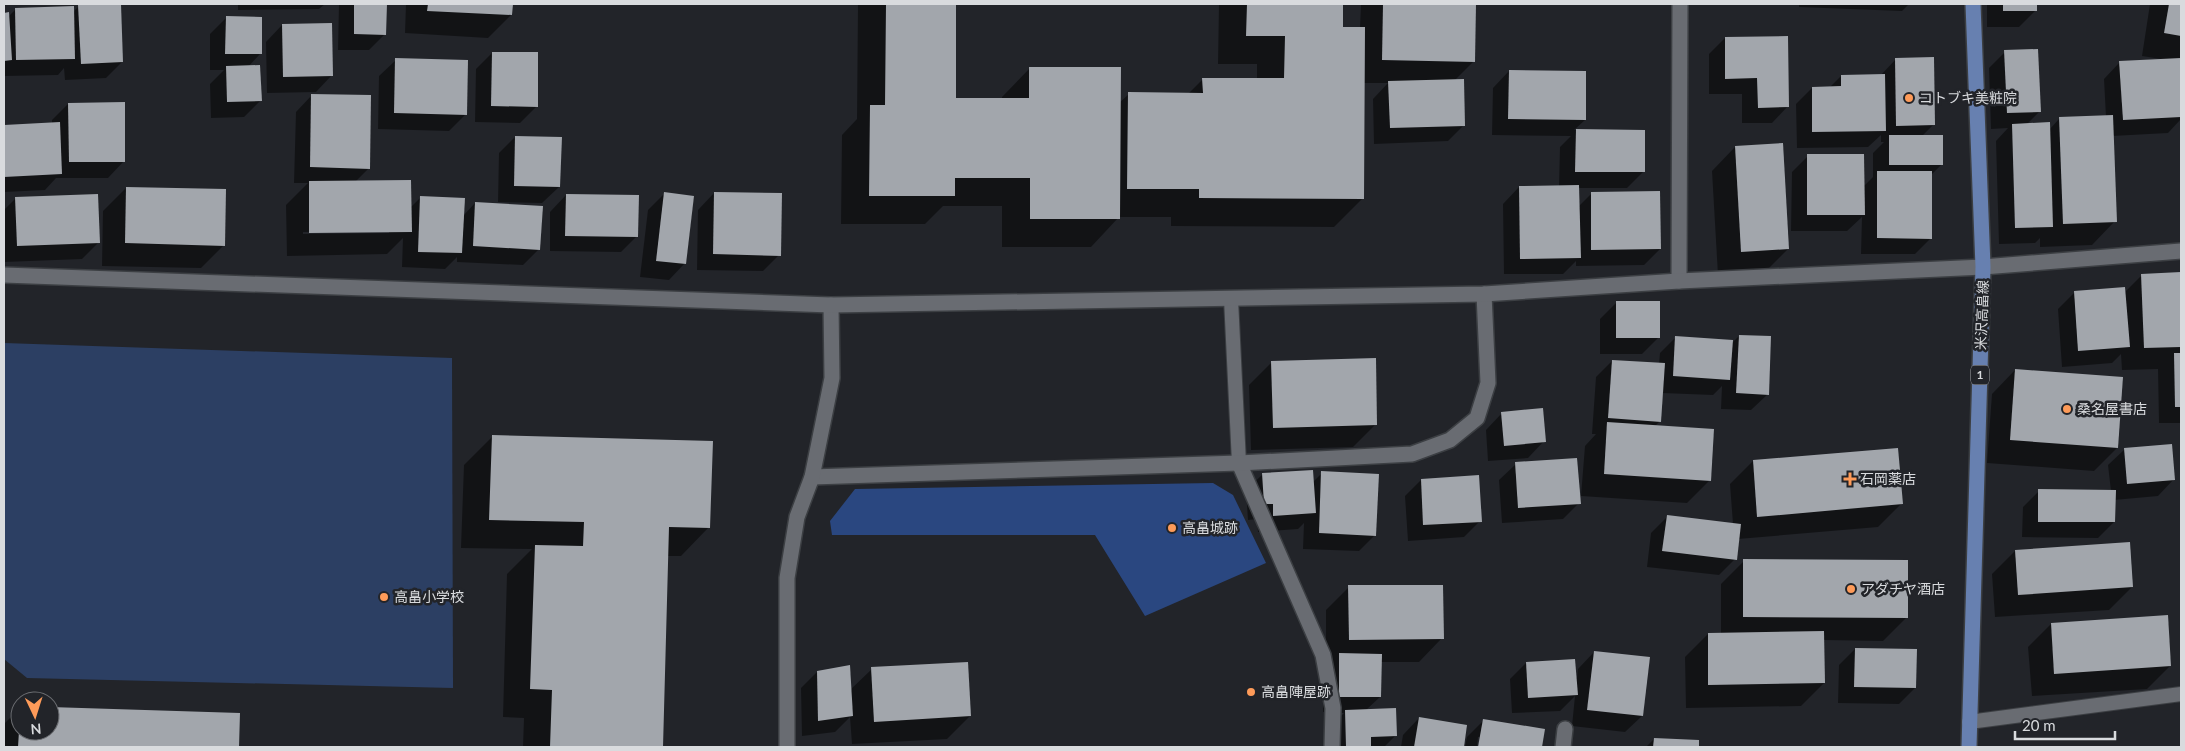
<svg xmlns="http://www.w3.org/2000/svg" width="2185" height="751" font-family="Lato,'Noto Sans JP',sans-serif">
<rect width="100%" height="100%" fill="#222429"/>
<!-- green -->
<path fill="#2c3f63" d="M4 343 452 358 453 688 27 678 4 659Z"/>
<!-- water -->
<path fill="#2a4780" d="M1213 483 1233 495 1266 563 1145 616 1095 535H832L830 521 855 489Z"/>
<!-- shadow -->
<g fill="#0007" fill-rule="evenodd">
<path d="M238 4H325L319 9 238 10Z"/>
<path d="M339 4H385V34L369 50H338Z"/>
<path d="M406 4H512L511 15 488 38 405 33Z"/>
<path d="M860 4H955V99H1002V97L1030 68 1119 103 1129 94H1188L1203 79H1257V64H1218L1219 4H1342V29L1360 28 1361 4H1475L1474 61 1455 80 1464 125 1448 141 1374 144 1373 99 1388 83H1363V198L1334 227 1171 226V217H1119L1091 247H1002V206H943L925 224H841L842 135 857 119 858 5Z"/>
<path d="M1799 4H1909L1902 11 1799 7Z"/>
<path d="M1987 4H2036V10L2019 27H1987Z"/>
<path d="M2150 4H2181V119L2168 133 2112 136 2115 221 2092 245 2040 247V238L2035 243 1999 244 1996 141 2008 128 1991 129 1989 68 2005 52 2039 112 2027 124 2049 130 2059 119 2106 117 2104 79 2120 62 2161 59 2142 56Z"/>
<path d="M79 6 122 62 106 78 65 80 64 68 58 75 4 76V14H7L8 17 16 9 73 12Z"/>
<path d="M226 18 260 54 248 67 261 100 244 117 211 118 210 84 224 70H210V34Z"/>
<path d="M331 24 332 75 316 92 267 93 266 42 282 25Z"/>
<path d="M1725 38 1788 106 1772 123H1742V94H1709V54Z"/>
<path d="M492 53 537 106 520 123 475 122 476 69Z"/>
<path d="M1896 59 1934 124 1922 136 1942 164 1931 175V238L1915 254H1861L1862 217 1847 231H1791L1792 172 1808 156 1863 187 1873 177V153L1884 142H1881V135L1868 147 1797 148 1796 104 1812 88H1829L1841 76H1880Z"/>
<path d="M396 60 465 115 449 131 378 129 379 76Z"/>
<path d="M1509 71 1585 120 1574 130 1644 132 1643 172 1627 188H1578V207L1591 194 1660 249 1644 265 1576 266V261L1563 274H1504L1503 204 1519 187H1559L1560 147 1571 136 1492 135 1493 88Z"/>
<path d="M312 95 369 168 355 182 410 208 421 197 463 216 475 203 539 249 523 265 457 262V257L445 269 402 267 403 238 387 254 287 256 286 205 308 183H294L296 112ZM389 231V233L303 234V232Z"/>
<path d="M68 104 124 161 108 178H56L45 190 4 192V126L52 124V120Z"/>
<path d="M515 137 559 187 542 203 498 202 499 153Z"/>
<path d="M1735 147 1788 249 1765 272 1718 275 1712 171Z"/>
<path d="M126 188 224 245 201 268 102 266 103 211Z"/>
<path d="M714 193 779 255 763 271 697 270 698 210Z"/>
<path d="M664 194 685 263 669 280 640 277 648 210Z"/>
<path d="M566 195 637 236 621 252 550 251V212Z"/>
<path d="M16 198 98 243 82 259 4 262V210Z"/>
<path d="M2181 274V423H2159L2158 369 2122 370 2121 354 2112 363 2062 367 2058 309 2074 293H2124L2142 275Z"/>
<path d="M1616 303 1658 338 1642 354H1600V319Z"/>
<path d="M1739 336 1768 394 1751 410 1721 409 1722 386 1713 395 1662 393 1660 421 1655 426 1710 480 1687 503 1581 496 1585 446 1596 434H1592L1596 377 1612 361 1659 364 1660 353 1676 337 1731 344Z"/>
<path d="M1272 362 1376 424 1353 447 1251 450 1249 385Z"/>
<path d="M2015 370 2117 448 2094 471 1987 463 1992 394Z"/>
<path d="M1502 413 1544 441 1528 458 1488 461 1486 430Z"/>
<path d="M492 437 709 527 681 556H667L662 747H523L524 718 503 717 507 574 532 549 461 548 464 465Z"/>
<path d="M2125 449 2174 479 2158 496 2114 500V522L2098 538 2022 537 2023 507 2039 491H2111L2108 465Z"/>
<path d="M1753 461 1901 504 1878 527 1738 539 1735 559 1719 575 1647 567 1651 533 1667 517 1733 524 1730 484Z"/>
<path d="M1516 464 1579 503 1563 519 1502 523 1499 480Z"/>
<path d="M1322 473 1375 535 1359 551 1303 549 1304 523 1298 529 1258 532 1257 519 1248 520 1246 490 1263 474 1313 482Z"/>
<path d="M1421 480 1480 521 1464 537 1408 541 1405 496Z"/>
<path d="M2015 551 2132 587 2109 610 1995 617 1992 574Z"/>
<path d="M1744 561 1906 618 1883 641 1823 640 1824 683 1801 706 1686 708 1685 657 1708 634H1721V584Z"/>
<path d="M1349 587 1442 638 1419 662H1381L1380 697 1366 710 1395 736 1384 747H1330V727L1344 713 1323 712V670L1326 662V610Z"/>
<path d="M2051 624 2170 666 2147 689 2032 696 2028 647Z"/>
<path d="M1855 649 1915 688 1899 704 1838 703 1839 665Z"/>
<path d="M1594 652 1642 716 1625 732 1572 726 1575 696 1560 711 1512 713 1510 679 1526 663 1577 678 1578 669Z"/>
<path d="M872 669 970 716 947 739 852 744 850 717 835 732 802 736 801 688 817 672 850 690Z"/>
<path d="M20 708V731H50V709L239 714 238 747H4V724Z"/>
<path d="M1419 718 1466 726 1462 747H1401L1403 735Z"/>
<path d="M1483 721 1543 730 1540 747H1479L1481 737H1478L1477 747H1465L1467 737Z"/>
<path d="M1654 739 1698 741 1697 747H1646Z"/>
</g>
<!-- building -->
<g fill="#a2a6ac">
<path d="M121 4 123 62 81 64 78 5Z"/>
<path d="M354 4H387L386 35 354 34Z"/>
<path d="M428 4H513L512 15 427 11Z"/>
<path d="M886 4H956V98H1029V67H1121L1120 219H1030V178H955V196H869L870 105H885Z"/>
<path d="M1247 4H1343V27H1365L1364 199 1199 198V189H1127L1128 92 1203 93 1202 78H1284L1285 36H1246Z"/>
<path d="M1383 4H1476L1475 62 1382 60Z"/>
<rect x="2003" y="4" width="34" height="7"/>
<path d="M2169 4H2181V36L2164 33Z"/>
<path d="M74 6 75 59 16 60 15 8Z"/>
<path d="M9 12 12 60 4 61V13Z"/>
<path d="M226 16 262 17V54H225Z"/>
<path d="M332 23 333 76 283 77 282 24Z"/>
<path d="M1788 36 1789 107 1758 108 1757 78 1725 79V37Z"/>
<path d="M2038 49 2041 112 2007 113 2004 50Z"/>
<path d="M492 52H538V107L491 106Z"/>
<path d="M1934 57 1935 125 1896 126 1895 58Z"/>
<path d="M395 58 468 60 467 115 394 113Z"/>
<path d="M2181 58V117L2123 120 2119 61Z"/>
<path d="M260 65 262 101 227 102 226 66Z"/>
<path d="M1509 70 1586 71V120L1508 119Z"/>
<path d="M1885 74 1886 131 1812 132V87L1841 86V75Z"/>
<path d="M1464 79 1465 126 1390 128 1388 81Z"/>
<path d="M311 94 371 95 370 169 310 167Z"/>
<path d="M125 102V162H69L68 103Z"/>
<path d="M2113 115 2117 222 2063 224 2059 117Z"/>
<path d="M60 122 62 174 4 177V125Z"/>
<path d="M2050 122 2053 227 2015 228 2012 124Z"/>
<path d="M1576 129 1645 130V172H1575Z"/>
<rect x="1889" y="135" width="54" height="30"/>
<path d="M515 136 562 137 560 187 514 186Z"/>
<path d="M1783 143 1789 249 1741 252 1735 146Z"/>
<path d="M1807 154H1864L1865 215H1807Z"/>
<path d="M1877 171H1932V239L1877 238Z"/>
<path d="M411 180 412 232 309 233V181Z"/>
<path d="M1579 185 1581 258 1520 259 1519 186Z"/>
<path d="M126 187 226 189 225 246 125 243Z"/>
<path d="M1660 191 1661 249 1591 250V192Z"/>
<path d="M664 192 694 196 686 264 656 261Z"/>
<path d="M714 192 782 193 781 256 713 254Z"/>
<path d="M98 194 100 243 17 246 15 197Z"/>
<path d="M566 194 639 195 638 237 565 236Z"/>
<path d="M420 196 465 198 462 253 418 252Z"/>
<path d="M475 202 543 206 540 250 473 246Z"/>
<path d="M2181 272V347L2144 348 2141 274Z"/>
<path d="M2125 287 2130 347 2078 351 2074 291Z"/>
<rect x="1616" y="301" width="44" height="37"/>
<path d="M1739 335 1771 336 1769 395 1736 393Z"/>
<path d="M1675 336 1733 340 1730 380 1673 376Z"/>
<path d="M2174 353H2181V407H2175Z"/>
<path d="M1376 358 1377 425 1273 428 1271 361Z"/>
<path d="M1612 360 1665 363 1661 422 1608 418Z"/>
<path d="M2015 369 2123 377 2118 448 2010 440Z"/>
<path d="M1543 408 1546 442 1504 446 1501 412Z"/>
<path d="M1607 422 1714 429 1711 481 1604 474Z"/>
<path d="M492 435 713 441 710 528 669 527 663 747H550L552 690 530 689 535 545 583 546 584 522 489 520Z"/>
<path d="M2172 444 2175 480 2127 484 2124 448Z"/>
<path d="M1898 448 1903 504 1757 517 1753 460Z"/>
<path d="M1577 458 1581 504 1518 508 1515 462Z"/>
<path d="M1313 470 1316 513 1273 516V504H1264L1262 473Z"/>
<path d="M1321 471 1379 474 1376 536 1319 533Z"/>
<path d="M1479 475 1482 522 1423 525 1421 479Z"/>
<path d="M2038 489 2116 490 2115 522H2038Z"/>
<path d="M1667 515 1741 524 1737 560 1662 551Z"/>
<path d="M2130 542 2133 587 2018 595 2015 550Z"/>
<path d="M1743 559 1908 560V618L1743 617Z"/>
<path d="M1348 585H1443L1444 639 1349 640Z"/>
<path d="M2168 615 2171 666 2054 674 2051 623Z"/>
<path d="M1824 631 1825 683 1708 685V633Z"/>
<path d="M1855 648 1917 649 1916 688 1854 687Z"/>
<path d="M1594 651 1650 657 1643 716 1587 710Z"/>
<path d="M1339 653 1382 654 1381 697H1339Z"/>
<path d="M1575 659 1578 695 1528 698 1526 662Z"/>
<path d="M968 662 971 716 874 722 871 667Z"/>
<path d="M850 665 853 716 818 721 817 671Z"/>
<path d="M50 707 240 713 239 747H18L19 731H50Z"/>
<path d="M1396 708 1397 736 1371 737V747H1346L1345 710Z"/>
<path d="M1419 717 1467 725 1464 747H1414Z"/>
<path d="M1483 719 1545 729 1542 747H1478Z"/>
<path d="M1654 738 1699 740V747H1653Z"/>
</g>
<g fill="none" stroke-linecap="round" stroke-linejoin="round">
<defs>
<g id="service">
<path d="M1231 299 1239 463"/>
<path d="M1969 722 2181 694"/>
</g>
<g id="minor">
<path d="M1679 281 1680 4"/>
<path d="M1239 463 1323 655 1333 708 1332 747"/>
<path d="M812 477 1239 463 1412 454 1450 440 1477 418 1488 383 1484 294"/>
<path d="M787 747V578L797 517 812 477 832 378 831 305"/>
<path d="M1563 747 1565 729"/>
</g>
<path id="tertiary" d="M4 275 831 305 1484 294 1679 281 1983 267 2181 251"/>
<path id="primary" d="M1969 747 1983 267 1973 4"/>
</defs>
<!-- service casing -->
<use href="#service" stroke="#3c3f43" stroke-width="16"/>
<!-- minor casing -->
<use href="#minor" stroke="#3c3f43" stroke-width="18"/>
<!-- tertiary casing -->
<use href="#tertiary" stroke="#3c3f43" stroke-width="18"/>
<!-- primary casing -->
<use href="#primary" stroke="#3c3f43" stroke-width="18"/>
<!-- service -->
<use href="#service" stroke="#696c72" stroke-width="14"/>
<!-- minor -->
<use href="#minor" stroke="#696c72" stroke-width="15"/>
<!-- tertiary -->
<use href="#tertiary" stroke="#696c72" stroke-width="15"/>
<!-- primary -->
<use href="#primary" stroke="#6780b0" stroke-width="15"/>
</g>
<!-- markers -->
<g fill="#fe9b59" stroke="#222429" stroke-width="2">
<circle cx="1909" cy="98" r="5"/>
<circle cx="2067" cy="409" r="5"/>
<path d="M1847.5 471.5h5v5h5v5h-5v5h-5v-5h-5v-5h5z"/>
<circle cx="1172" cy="528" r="5"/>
<circle cx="1851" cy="589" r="5"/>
<circle cx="384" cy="597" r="5"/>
<circle cx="1251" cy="692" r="5"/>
</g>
<g text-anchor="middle" stroke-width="5" stroke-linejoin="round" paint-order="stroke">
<!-- shield labels -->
<rect fill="#222429" stroke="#a2a4a8" stroke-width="1" x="1971" y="365.5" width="18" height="19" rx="4"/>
<g font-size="12" font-weight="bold" fill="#d9dbde">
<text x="1980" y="379">1</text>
</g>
<!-- poi labels -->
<g font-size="14" fill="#d9dbde" stroke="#222429" text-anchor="start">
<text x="1919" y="103">コトブキ美粧院</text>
<text x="2077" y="414">桑名屋書店</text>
<text x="1860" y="484">石岡薬店</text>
<text x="1182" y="533">高畠城跡</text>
<text x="1861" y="594">アダチヤ酒店</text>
<text x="394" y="602">高畠小学校</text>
<text x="1261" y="697">高畠陣屋跡</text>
</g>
<!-- street labels -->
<g font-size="14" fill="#d9dbde" stroke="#222429">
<text transform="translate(1982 315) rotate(-88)" y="5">米沢高畠線</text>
</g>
</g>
<!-- border -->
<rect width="2185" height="751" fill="none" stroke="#d9dbde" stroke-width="10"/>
<!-- north arrow -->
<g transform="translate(35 716) rotate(176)"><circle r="24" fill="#222429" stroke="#6b6d71"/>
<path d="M0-4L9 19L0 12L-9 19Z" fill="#fe9b59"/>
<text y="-8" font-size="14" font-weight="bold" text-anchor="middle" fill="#d9dbde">N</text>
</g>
<!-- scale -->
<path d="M2015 731v8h100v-8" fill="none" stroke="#d9dbde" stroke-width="2.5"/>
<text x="2022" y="731" font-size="15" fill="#d9dbde" stroke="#222429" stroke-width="4" paint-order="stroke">20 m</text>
</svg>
